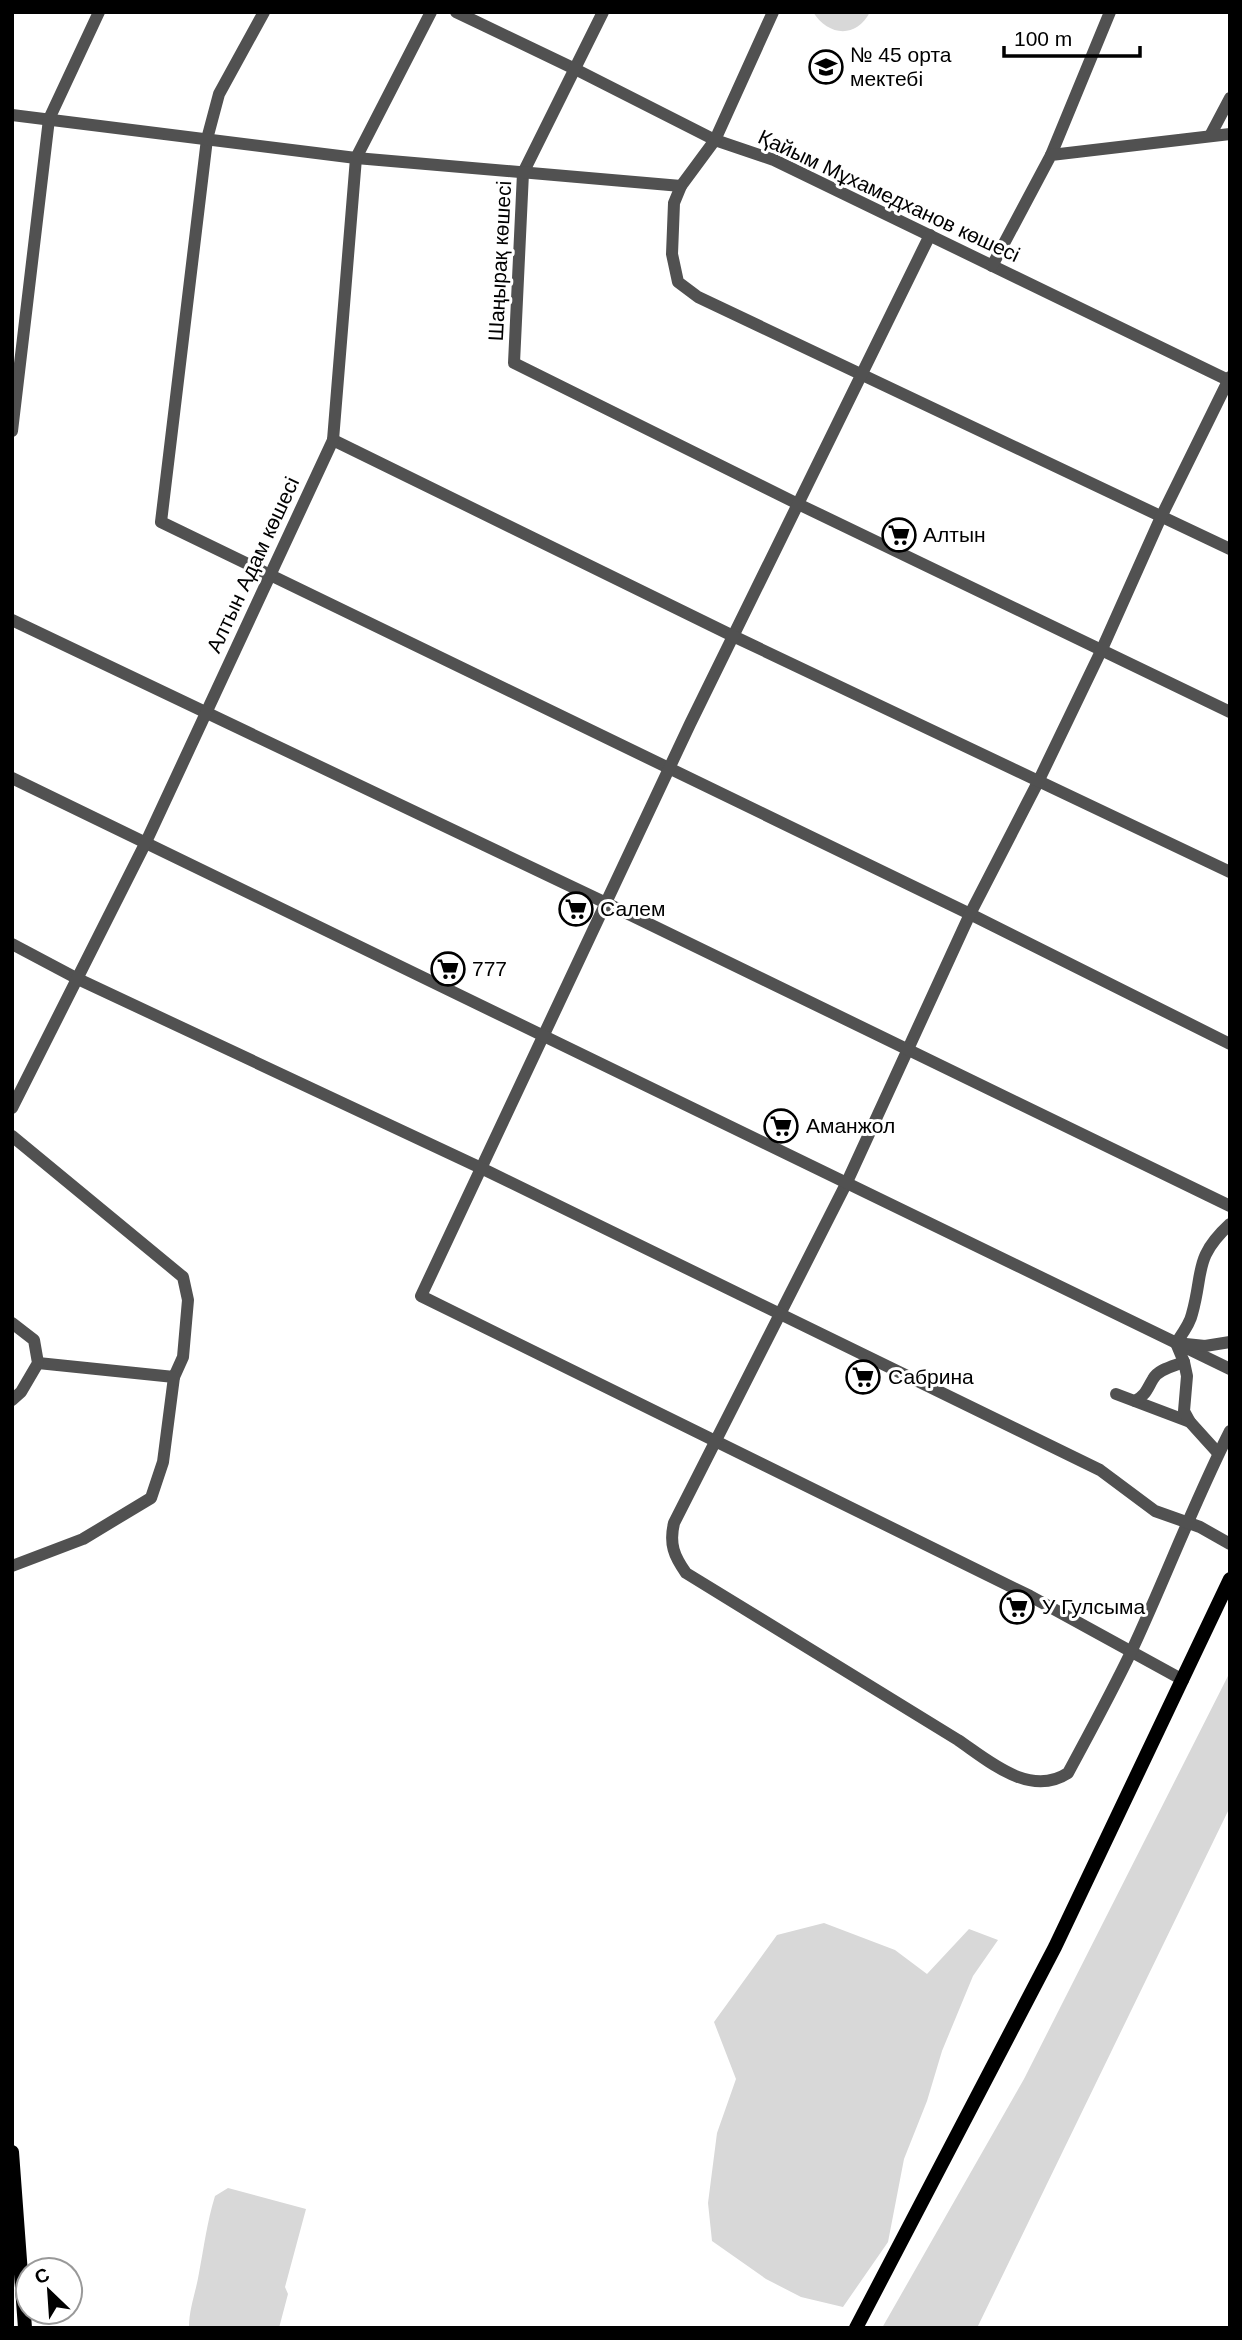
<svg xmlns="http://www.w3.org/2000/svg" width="1242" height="2340" font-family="Arial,sans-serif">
<rect width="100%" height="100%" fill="#fff"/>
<!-- green -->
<g fill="#d8d8d8">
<path d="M813 12H870C856 39 828 36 813 12Z"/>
<path d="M1230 1672V1807L977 2328H882L1024 2079Z"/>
<path d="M824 1923 895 1950 927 1974 969 1929 998 1940 973 1976 942 2051 927 2101 904 2159 888 2242 843 2307 801 2297 766 2279 712 2241 708 2203 717 2133 736 2079 714 2022 777 1935Z"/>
<path d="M228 2188 306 2209 285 2287 288 2294 279 2328H189C189 2308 196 2292 199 2273 204 2247 207 2222 215 2196Z"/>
</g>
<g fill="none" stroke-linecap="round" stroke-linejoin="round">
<!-- minor -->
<g stroke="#515151" stroke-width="12">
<path d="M264 12 219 94 207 139 161 522 970 914 1230 1044"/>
<path d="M456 12 575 69 715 140 774 160 1230 381"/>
<path d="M603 12 523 173 514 363 798 504 1230 712"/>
<path d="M773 12 715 140 681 186 674 203 672 254 678 282 698 297 1230 549"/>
<path d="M12 115 356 158 681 186"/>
<path d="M1211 134 1230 98"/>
<path d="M1051 155 1110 12"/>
<path d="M930 235 690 724 421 1296 1030 1596 1183 1680"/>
<path d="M992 266 1051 155 1230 134"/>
<path d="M1230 377 1161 517 1102 649 1038 782 970 914 847 1182 674 1523C669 1544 674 1556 686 1573L958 1740C989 1761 1030 1798 1068 1773 1090 1732 1112 1692 1132 1650 1166 1577 1194 1502 1230 1431"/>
<path d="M12 431 49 119 99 12"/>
<path d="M333 440 733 636 1230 872"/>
<path d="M12 620 606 903 1230 1206"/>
<path d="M12 778 1230 1369"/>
<path d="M12 944 78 979 481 1168 1100 1470 1155 1511 1200 1527 1230 1544"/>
<path d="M12 1108 146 842 333 440 356 158 431 12"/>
<path d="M12 1136 183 1277 188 1300 183 1357 174 1377 38 1363"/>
<path d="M12 1323 34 1340 38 1363 21 1392 12 1400"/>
<path d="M1176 1343C1182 1334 1190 1324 1192 1314 1204 1272 1193 1258 1230 1224"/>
<path d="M1116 1394 1190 1422"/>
<path d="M1135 1401C1146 1395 1147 1389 1153 1379 1158 1369 1174 1366 1184 1362"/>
<path d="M1218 1453 1190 1422 1184 1411 1187 1376 1184 1362 1176 1343 1205 1346 1230 1342"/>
<path d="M12 1566 83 1539 151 1498 163 1462 174 1377"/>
</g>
<!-- major -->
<g stroke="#000" stroke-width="14">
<path d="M12 2152 25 2328"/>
<path d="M856 2328 1055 1947 1230 1579"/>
</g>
</g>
<!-- icons -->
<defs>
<symbol id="school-ring" viewBox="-11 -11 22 22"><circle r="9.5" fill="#fff" stroke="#000" stroke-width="1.5"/><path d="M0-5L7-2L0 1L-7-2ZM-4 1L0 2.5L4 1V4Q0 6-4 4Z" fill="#000"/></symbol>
<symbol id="supermarket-ring" viewBox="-11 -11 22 22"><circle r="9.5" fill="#fff" stroke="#000" stroke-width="1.5"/><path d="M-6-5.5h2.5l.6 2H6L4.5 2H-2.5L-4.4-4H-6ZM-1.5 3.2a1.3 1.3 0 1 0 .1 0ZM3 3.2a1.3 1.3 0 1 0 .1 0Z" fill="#000"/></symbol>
</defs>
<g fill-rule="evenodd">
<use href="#school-ring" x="807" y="48" width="38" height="38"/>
<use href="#supermarket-ring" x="880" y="516" width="38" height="38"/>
<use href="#supermarket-ring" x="557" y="890" width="38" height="38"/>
<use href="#supermarket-ring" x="429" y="950" width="38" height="38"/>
<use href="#supermarket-ring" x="762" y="1107" width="38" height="38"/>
<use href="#supermarket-ring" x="844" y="1358" width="38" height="38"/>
<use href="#supermarket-ring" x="998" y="1588" width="38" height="38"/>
</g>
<g text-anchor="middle" stroke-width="6" stroke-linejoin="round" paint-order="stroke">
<!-- poi labels -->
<g font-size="21" fill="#000" stroke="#fff" text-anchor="start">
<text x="850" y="62">№ 45 орта<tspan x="850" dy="24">мектебі</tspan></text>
<text x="923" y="542">Алтын</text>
<text x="600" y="916">Салем</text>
<text x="472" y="976">777</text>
<text x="806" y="1133">Аманжол</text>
<text x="888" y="1384">Сабрина</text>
<text x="1042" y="1614">У Гулсыма</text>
</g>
<!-- street labels -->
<g font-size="21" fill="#000" stroke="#fff">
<text transform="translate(889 196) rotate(25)" y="7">Қайым Мұхамедханов көшесі</text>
<text transform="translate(500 261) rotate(-87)" y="7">Шаңырақ көшесі</text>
<text transform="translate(253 565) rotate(-65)" y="7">Алтын Адам көшесі</text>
</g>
</g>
<!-- border -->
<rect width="1242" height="2340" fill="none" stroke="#000000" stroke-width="28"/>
<!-- north arrow -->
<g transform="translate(49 2291) rotate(335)"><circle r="33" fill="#ffffff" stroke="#999999" stroke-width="2"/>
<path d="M0-5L12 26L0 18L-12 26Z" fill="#000000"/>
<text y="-10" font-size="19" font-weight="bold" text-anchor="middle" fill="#000000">С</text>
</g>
<!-- scale -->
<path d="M1004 46v10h136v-10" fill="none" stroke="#000000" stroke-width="3.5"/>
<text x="1014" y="46" font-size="21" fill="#000000" stroke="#ffffff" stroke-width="5" paint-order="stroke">100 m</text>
</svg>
